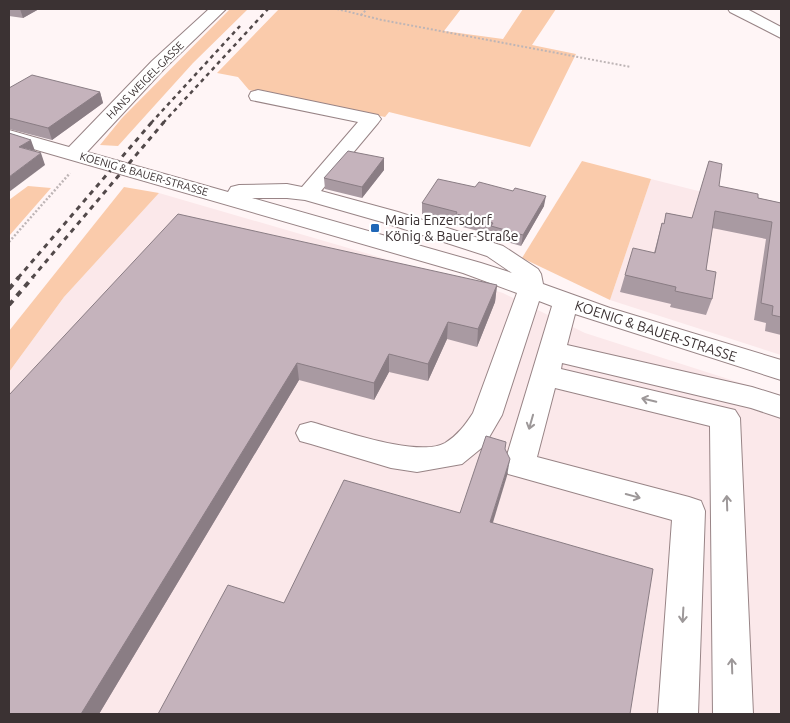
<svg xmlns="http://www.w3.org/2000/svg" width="790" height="723" font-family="Ubuntu,sans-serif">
<rect width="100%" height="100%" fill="#fff5f6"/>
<!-- built -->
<g fill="#fbe8ea">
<path d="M651 179 781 212V355L610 300Z"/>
<path d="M159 193 503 293 585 333 781 396V714H9V372L64 297Z"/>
</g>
<!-- green -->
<g fill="#facbab">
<path d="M230 9H248L193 63 118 146 100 145 122 118Z"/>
<path d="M279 9H461L444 31 503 39 523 9H556L532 45 576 54 530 147 389 112 385 117 249 90 238 77 217 73Z"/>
<path d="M582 161 651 179 610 300 522 258Z"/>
<path d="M28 186 51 188 9 236V200Z"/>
<path d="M124 187 159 193 64 297 9 372V331Z"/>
</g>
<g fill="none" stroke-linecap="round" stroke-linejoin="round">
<defs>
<g id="minor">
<path d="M209 9H226L164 69 87 152 228 192 231 187 239 185 287 184 302 187 358 122 251 100 249 96 251 92 258 90 378 115 381 119 378 123 321 191 398 212 503 246 538 269 541 274 543 284 610 308 781 360V380L575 314 567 345 752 387 781 396V418L751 408 562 363 561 369 735 410 740 418 753 714H713L710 426 555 388 537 457 689 497 701 501 705 511 698 714H658L672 520 519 477 508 474 504 465 552 306 539 301 502 415 484 446 462 464 417 472 391 468 311 444 300 441 296 433 300 425 311 422C341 430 418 458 445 443 458 435 465 425 473 413L517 293 463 273 9 142V130L69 147 152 61ZM252 198H287L305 200 382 222 487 256 512 273 481 263Z"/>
<path d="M728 9H747L781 27V38L730 12Z"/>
</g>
</defs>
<!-- minor casing -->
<use href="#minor" stroke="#988486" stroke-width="2"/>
<!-- path-far1 -->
<g stroke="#beb5b6" stroke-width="2" stroke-dasharray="2 2" stroke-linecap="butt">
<path d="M337 9 382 20 631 67"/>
<path d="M361 15 367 9"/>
</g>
<!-- path -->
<path stroke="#beb5b6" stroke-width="2.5" stroke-dasharray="2 2" stroke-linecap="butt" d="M9 242 70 173"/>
<!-- minor -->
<use href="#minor" fill="#fff" fill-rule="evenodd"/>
<!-- rail-far2 -->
<g stroke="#52494a" stroke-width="2.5" stroke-dasharray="4 4" stroke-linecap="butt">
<path d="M151 123 240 26"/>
<path d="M163 123 268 9"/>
</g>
<!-- rail-far1 -->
<g stroke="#52494a" stroke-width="3" stroke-dasharray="5 5" stroke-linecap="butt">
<path d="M18 278 152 122"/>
<path d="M32 278 164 122"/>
</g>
<!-- rail -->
<g stroke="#52494a" stroke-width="4" stroke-dasharray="6 6" stroke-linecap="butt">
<path d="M9 289 19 277"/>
<path d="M9 305 33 277"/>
</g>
</g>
<!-- wall -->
<g fill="#a99aa2">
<path d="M9 9H39L23 18 9 16Z"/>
<path d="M9 88 100 92 103 103 52 140 9 129Z"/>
<path d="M384 158V170L362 198 325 189 324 178Z"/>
<path d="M719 186 758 198 781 203V335L765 331 766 323 754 320 766 239 712 228 706 270 712 299 706 315 670 307 671 304 620 292 625 275 654 253 662 223 664 224 666 213 692 218Z"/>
<path d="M422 203 544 206 521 246 490 237V234L455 225V222L422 214Z"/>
<path d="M497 285 495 302 477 347 447 339 428 381 389 372 374 400 299 380 99 714H9V395Z"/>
</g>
<!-- shaded-wall -->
<g fill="#8a7d84">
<path d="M20 9H39L23 18Z"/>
<path d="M100 92 103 103 52 140 48 128Z"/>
<path d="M31 140 35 151 19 147Z"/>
<path d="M41 153 45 165 9 192V177Z"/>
<path d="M384 158V170L362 198V187Z"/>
<path d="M546 196 544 206 521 246 523 235Z"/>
<path d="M497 285 495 302 477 347 478 329Z"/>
<path d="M448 322 447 339 428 381V364Z"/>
<path d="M389 354V372L374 400V383Z"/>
<path d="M297 363 299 380 99 714H81Z"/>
<path d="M510 459 507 476 488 539 490 522Z"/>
</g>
<!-- building -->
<g fill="#c5b3bc" stroke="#8a7d84">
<path d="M32 75 100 92 48 128 9 118V88Z"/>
<path d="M9 133 31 140 19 147 41 153 9 177Z"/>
<path d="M348 151 384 158 362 187 324 178Z"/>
<path d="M709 161 722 164 719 186 758 194V198L781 203V317L772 315 773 306 761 303 772 222 715 211 706 270 716 272 712 299 675 291 676 287 625 275 633 248 655 253 662 223 664 224 666 213 692 218Z"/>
<path d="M438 179 475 187 479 182 513 191 515 188 546 196 523 235 491 226 493 223 456 214 457 212 422 203Z"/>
<path d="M178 214 497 285 478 329 448 322 428 364 389 354 374 383 297 363 81 714H9V395Z"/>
<path d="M486 436 506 442 505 449 510 459 490 522 653 569 630 714H158L228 585 284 603 344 480 460 513Z"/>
</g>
<!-- one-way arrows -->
<defs><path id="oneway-shaft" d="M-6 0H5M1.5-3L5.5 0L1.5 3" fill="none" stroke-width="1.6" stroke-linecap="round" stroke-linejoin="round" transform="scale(1.25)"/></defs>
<g stroke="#9d9899">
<use href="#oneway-shaft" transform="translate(649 400) rotate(-167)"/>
<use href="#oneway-shaft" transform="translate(531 422) rotate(106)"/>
<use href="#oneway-shaft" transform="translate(633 496) rotate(15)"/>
<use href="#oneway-shaft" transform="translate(727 503) rotate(-92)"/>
<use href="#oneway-shaft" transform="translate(683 615) rotate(93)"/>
<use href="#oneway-shaft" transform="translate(732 666) rotate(-92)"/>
</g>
<!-- markers -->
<rect fill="#2067b7" stroke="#fff" stroke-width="2" x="370" y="223" width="10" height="10" rx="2.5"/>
<g text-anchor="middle" stroke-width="4.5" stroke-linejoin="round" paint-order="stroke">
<!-- far-street labels -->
<g font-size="11" fill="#3b3233" stroke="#fff">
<text transform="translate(145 80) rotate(-45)" y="4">HANS WEIGEL-GASSE</text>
<text transform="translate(144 174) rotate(16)" y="4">KOENIG &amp; BAUER-STRASSE</text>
</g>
<!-- poi labels -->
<g font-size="14" fill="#3b3233" stroke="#fff" text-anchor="start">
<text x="385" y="225">Maria Enzersdorf<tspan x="385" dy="16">König &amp; Bauer Straße</tspan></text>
</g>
<!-- street labels -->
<g font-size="14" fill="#3b3233" stroke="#fff">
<text transform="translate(656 331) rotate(18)" y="5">KOENIG &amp; BAUER-STRASSE</text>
</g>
</g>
<!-- border -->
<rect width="790" height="723" fill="none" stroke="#3b3233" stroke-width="20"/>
</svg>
